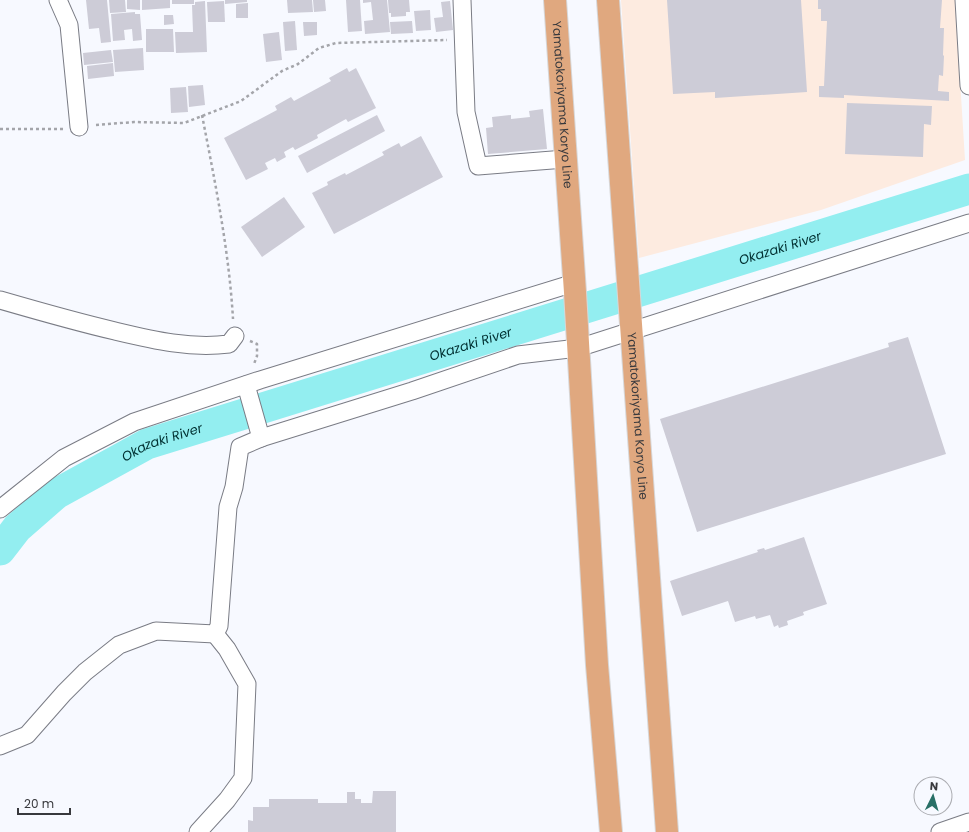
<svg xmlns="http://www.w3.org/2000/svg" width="969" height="832" font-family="Poppins,sans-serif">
<rect width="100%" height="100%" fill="#f7f9ff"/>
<!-- industrial -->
<path fill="#fdebe0" d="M621 0H955L965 160 821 210 639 258Z"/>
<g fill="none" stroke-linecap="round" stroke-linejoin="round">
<!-- river -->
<path stroke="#93eef0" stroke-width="31" id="s1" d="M0 550 17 528 56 494 147 444 969 189"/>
</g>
<!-- building -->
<g fill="#cdccd7">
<path d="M86 0H107L111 42 101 43 99 28 89 29Z"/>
<path d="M109 0H125L126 12 110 13Z"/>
<path d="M127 0H140V10L127 9Z"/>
<path d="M142 0H170V8L142 10Z"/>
<rect x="172" y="0" width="22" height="4"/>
<path d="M225 0H247V2L225 4Z"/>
<path d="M287 0H312L313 12 288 13Z"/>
<path d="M313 0H325L326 11 314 12Z"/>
<path d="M346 0H360L362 31 348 32Z"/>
<path d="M363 0H387L390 32 365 34 364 21 373 20 371 2 363 3Z"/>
<path d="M388 0H409L410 12H406V16L391 17V13H389Z"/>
<path d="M667 0H801L807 92 715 98V92L673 94Z"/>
<path d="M818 0H942L940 28H944L943 55 944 56 943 76 939 75 938 91 949 92V101L844 95V98L819 97V86H824L827 21H821V9H818Z"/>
<path d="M205 1 207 52 176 53 175 32H193L192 5H195V2Z"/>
<path d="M224 1 225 22H208L207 2Z"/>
<path d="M450 1 453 30 436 32 434 18 443 17 441 2Z"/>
<path d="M248 3V18H236V4Z"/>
<path d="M430 10 431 30 416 31 414 11Z"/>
<path d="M135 12V14H140L142 40 133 41 132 29 124 30 125 40 113 41 111 14Z"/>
<path d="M164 15H173L174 24 164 25Z"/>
<path d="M295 21 297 50 285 51 283 22Z"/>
<path d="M412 21 413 33 391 34 390 22Z"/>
<path d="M303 22H317V35L304 36Z"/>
<path d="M146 29H173L174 52H146Z"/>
<path d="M279 32 282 60 266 62 263 34Z"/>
<path d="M143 48 144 70 115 72 113 50Z"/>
<path d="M111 50 113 62 84 65 83 53Z"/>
<path d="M113 63 114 76 88 79 87 66Z"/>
<path d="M347 68 349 72 356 68 376 108 348 122 346 119 317 135 318 138 295 150 293 147 284 152 286 157 277 162 275 158 265 163 268 169 246 180 224 138 277 110 275 106 291 97 294 101 331 81 329 78Z"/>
<path d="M203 85 205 105 189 107 188 86Z"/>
<path d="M186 87 188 112 171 113 170 88Z"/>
<path d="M847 103 932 106 931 125 924 124 923 157 845 154Z"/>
<path d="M543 109 547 149 488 154 486 128 493 127 492 117 511 115V119L530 117 529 111Z"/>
<path d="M377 115 385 131 307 173 298 156Z"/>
<path d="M421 136 443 177 334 234 312 193 328 185 327 182 345 173 346 175 384 155 382 152 399 143 401 147Z"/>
<path d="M284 197 305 227 262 257 241 227Z"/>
<path d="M908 337 946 454 697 532 660 419 889 347 888 343Z"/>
<path d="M804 537 827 604 803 612 804 615 787 621 788 625 779 628 778 625 774 627 770 615 756 619 755 616 735 622 728 601 682 616 670 581 758 552 757 550 764 548 765 550Z"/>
<path d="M373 791H396V832H248V820L253 821V807H269V799H318V803H347V792H355V799H361V803H372Z"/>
</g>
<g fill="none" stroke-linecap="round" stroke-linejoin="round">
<defs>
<g id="minor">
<path d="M58 0 69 25 79 127"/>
<path d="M462 0 466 112 478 166 565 159"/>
<path d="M964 0 969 86"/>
<path d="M0 300C38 311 76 322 115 331 153 340 190 349 229 344L235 336"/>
<path d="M246 385 261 438"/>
<path d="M0 509 64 458 134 422 260 380 574 283"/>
<path d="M0 746 27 735 64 693 85 672 119 645 156 631 215 634 219 626 228 507 234 487 240 447 261 438 412 391 518 355 578 348 969 223"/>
<path d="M198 832 227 800 243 778 247 684 227 649 215 634"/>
<path d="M940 832 969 822"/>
</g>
<g id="major">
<path id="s2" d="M555 0 575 292 597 665 611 832"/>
<path id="s3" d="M608 0 667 832"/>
</g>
</defs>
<!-- minor casing -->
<use href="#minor" stroke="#7a7c85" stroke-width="19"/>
<!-- major casing -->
<use href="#major" stroke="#d7d7d8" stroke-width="24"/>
<!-- path -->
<g stroke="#a4a5aa" stroke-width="2.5" stroke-dasharray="3 3" stroke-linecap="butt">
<path d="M202 115C215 182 229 250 233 319"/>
<path d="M96 125 134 122 184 123 241 101 282 71 298 64 319 48 336 43 447 40"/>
<path d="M0 129H63"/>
<path d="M250 341 257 344V356L254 364"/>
</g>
<!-- minor -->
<use href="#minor" stroke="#fff" stroke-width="17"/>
<!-- major -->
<use href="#major" stroke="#e0a87f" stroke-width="22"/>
</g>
<g text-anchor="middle" stroke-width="3.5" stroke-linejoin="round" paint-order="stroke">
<!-- street labels -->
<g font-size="12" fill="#38393d" stroke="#f7f9ff">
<text dy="4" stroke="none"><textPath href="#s2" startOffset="105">Yamatokoriyama Koryo Line</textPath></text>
<text dy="4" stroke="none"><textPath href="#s3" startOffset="417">Yamatokoriyama Koryo Line</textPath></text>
</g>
<!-- water labels -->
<g font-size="13" font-style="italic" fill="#013031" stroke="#f7f9ff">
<text dy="5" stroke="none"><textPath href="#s1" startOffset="846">Okazaki River</textPath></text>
<text dy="5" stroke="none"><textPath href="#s1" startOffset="522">Okazaki River</textPath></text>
<text dy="5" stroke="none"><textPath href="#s1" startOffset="198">Okazaki River</textPath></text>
</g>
</g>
<!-- north arrow -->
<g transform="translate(933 796) rotate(5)"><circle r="19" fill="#f7f9ff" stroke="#abacb1"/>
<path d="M0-3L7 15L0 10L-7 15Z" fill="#286f66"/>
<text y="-6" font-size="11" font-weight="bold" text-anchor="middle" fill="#38393d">N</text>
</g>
<!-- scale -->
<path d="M18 808v6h52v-6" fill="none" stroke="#38393d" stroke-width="2"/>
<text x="24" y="808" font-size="12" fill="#38393d" stroke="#f7f9ff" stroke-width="3" paint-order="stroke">20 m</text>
</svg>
